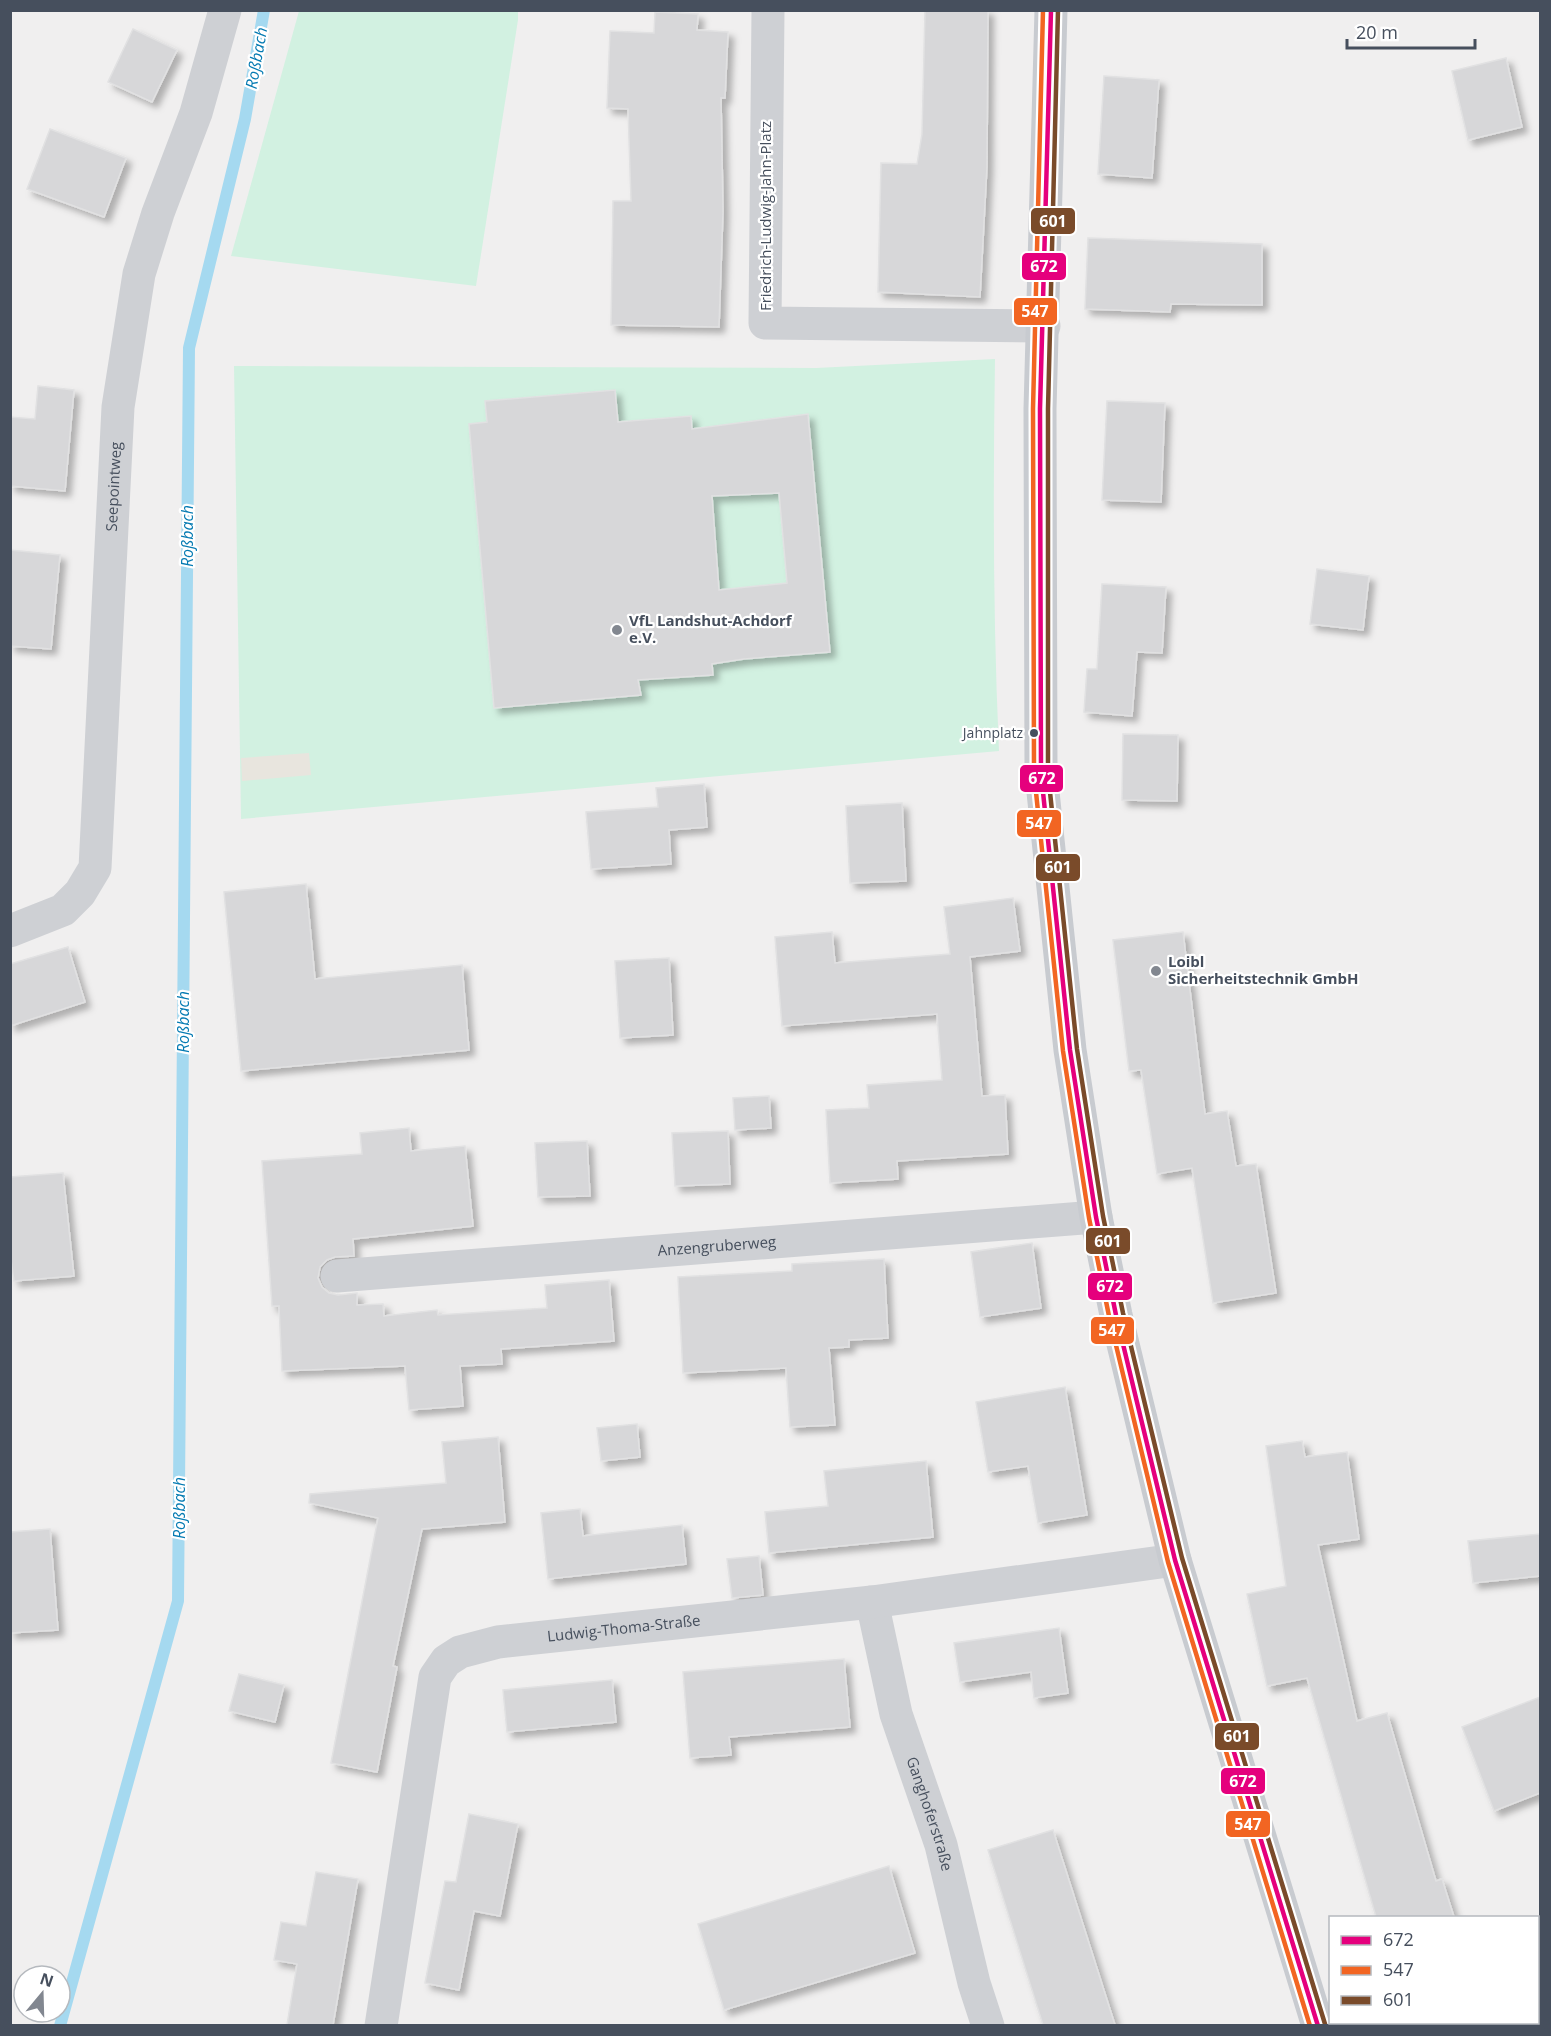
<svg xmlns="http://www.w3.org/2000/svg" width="1551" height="2036" font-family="'Open Sans',sans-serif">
<defs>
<filter id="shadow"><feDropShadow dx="5.5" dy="5.5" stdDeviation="3" flood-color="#0004"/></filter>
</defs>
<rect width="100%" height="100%" fill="#f0efef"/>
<!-- green -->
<g fill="#d2f1e1">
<path d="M299 11H518V20L476 286 231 256Z"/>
<path d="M995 359C993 489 993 620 999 751L241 819 234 366 816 368Z"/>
</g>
<!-- sand -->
<path fill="#e8e5de" d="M309 753 311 775 242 781 241 758Z"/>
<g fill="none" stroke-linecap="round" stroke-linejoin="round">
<!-- stream -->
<path stroke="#a5d9f0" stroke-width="12" d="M60 2026 178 1601 189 348 245 119 264 10"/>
</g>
<!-- building -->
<g fill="#d7d7d9" stroke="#e1e1e2" stroke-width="1.5" fill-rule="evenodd" filter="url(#shadow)">
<path d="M925 10H988L987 166 980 297 878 292 881 163 917 164 922 134Z"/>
<path d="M655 12 698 14 697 30 728 32 725 98H721L723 211 719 327 611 325 613 201H631L628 109 607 108 610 31 654 33Z"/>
<path d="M133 29 177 50 152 102 108 82Z"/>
<path d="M1506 58 1522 127 1468 140 1452 71Z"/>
<path d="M1104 76 1159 80 1152 178 1098 174Z"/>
<path d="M50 129 126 158 104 217 27 189Z"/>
<path d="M1088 238 1262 244V305L1171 304 1170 312 1085 309Z"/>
<path d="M38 386 74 390 65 491 10 486V417L35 419Z"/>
<path d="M615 390 618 422 691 416 692 429 808 414 830 652 744 659 712 664 713 675 638 680 641 695 494 708 469 424 487 422 485 401ZM779 493 787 583 719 590 712 496Z"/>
<path d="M1107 401 1165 403 1161 502 1102 500Z"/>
<path d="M10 550 60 555 51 649 10 646Z"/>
<path d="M1317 569 1369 576 1363 630 1310 624Z"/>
<path d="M1102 584 1166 587 1162 653 1137 652 1132 716 1084 712 1087 669H1097Z"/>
<path d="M1123 734 1178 735 1177 801 1122 800Z"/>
<path d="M704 784 707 827 669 830 671 864 591 869 586 812 658 807 656 788Z"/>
<path d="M902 803 906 881 850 883 846 806Z"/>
<path d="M306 884 315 979 462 965 469 1050 241 1071 224 892Z"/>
<path d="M1013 898 1020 951 970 957 982 1096 1005 1095 1008 1154 897 1161 898 1179 830 1183 826 1110 869 1108 867 1085 942 1080 937 1014 782 1026 775 937 832 932 835 963 950 954 944 907Z"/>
<path d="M1183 932 1205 1114 1227 1111 1236 1166 1256 1164 1276 1293 1213 1303 1192 1168 1157 1174 1141 1070 1129 1071 1113 940Z"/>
<path d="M68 947 85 1002 10 1026V964Z"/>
<path d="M669 958 673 1035 620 1038 615 961Z"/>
<path d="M769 1096 771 1128 735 1130 733 1098Z"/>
<path d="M409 1128 411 1151 465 1146 473 1226 353 1239 354 1256 335 1257 327 1260 320 1267 318 1278 322 1287 329 1293 338 1295 357 1293V1305L383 1304 384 1316 437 1310 438 1315 547 1308 545 1285 609 1280 614 1341 501 1349 502 1364 460 1366 463 1406 409 1410 405 1366 282 1371 279 1306H272L262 1161 362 1154 360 1133Z"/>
<path d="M728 1131 730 1184 675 1186 672 1133Z"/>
<path d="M587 1141 590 1196 538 1197 535 1143Z"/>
<path d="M63 1173 74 1276 14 1281 10 1252V1177Z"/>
<path d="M1032 1243 1041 1308 980 1317 971 1252Z"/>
<path d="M884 1259 888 1338 849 1340V1347L829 1348 835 1425 790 1427 786 1368 683 1373 678 1277 792 1271V1264Z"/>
<path d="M1065 1387 1087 1515 1038 1523 1028 1466 988 1472 976 1402Z"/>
<path d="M637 1424 640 1457 601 1461 597 1428Z"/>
<path d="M498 1437 505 1522 422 1529 393 1666 397 1667 377 1772 331 1763 378 1518 309 1503 310 1494 446 1483 442 1442Z"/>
<path d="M1302 1441 1305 1457 1347 1452 1359 1539 1318 1545 1357 1721 1387 1713 1436 1881 1442 1879 1454 1917H1376L1307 1678 1267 1686 1247 1594 1286 1586 1266 1446Z"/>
<path d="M926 1461 933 1537 769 1553 765 1512 828 1506 824 1471Z"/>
<path d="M580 1509 583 1536 682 1525 686 1564 548 1579 541 1513Z"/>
<path d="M50 1529 58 1630 10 1633V1532Z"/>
<path d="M1540 1534V1576L1473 1583 1468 1541Z"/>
<path d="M759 1556 763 1595 732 1598 727 1559Z"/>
<path d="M1059 1628 1068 1693 1034 1698 1031 1672 960 1682 954 1643Z"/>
<path d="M844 1659 850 1727 729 1737 731 1755 690 1758 683 1672Z"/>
<path d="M239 1674 284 1685 275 1722 229 1711Z"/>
<path d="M612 1680 616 1722 507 1732 503 1690Z"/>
<path d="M1540 1697V1793L1494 1811 1462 1727Z"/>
<path d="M469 1814 518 1824 500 1916 474 1911 459 1990 425 1983 445 1881 456 1882Z"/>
<path d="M1053 1830 1115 2025H1043L988 1850Z"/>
<path d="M889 1866 915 1953 724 2010 698 1924Z"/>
<path d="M316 1872 358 1879 333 2025H287L297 1964 274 1960 281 1922 306 1926Z"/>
</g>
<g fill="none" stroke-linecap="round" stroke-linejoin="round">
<!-- minor -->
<g stroke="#ced0d4" stroke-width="33">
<path d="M768 10 765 323 1044 326"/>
<path id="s1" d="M10 931 63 910 80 893 95 868 118 407 139 274 158 213 196 113 225 10"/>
<path id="s2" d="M337 1276 1096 1217"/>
<path id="s3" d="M872 1602 896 1714 941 1845 974 1983 988 2026"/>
<path id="s4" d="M381 2026 435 1677 446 1661 460 1652 498 1642 872 1602 1175 1560"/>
</g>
<!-- primary -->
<path stroke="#c8cbd0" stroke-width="33" d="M1051 10 1040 409 1041 773 1070 1050 1096 1217 1116 1315 1175 1560 1318 2026"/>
<defs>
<path id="bus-1" d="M1051 10 1040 409 1041 773 1070 1050 1096 1217 1116 1315 1175 1560 1318 2026"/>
<path id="bus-2" d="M1043 10 1033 409 1034 773 1063 1051 1089 1218 1109 1316 1168 1562 1310 2026"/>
<path id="bus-3" d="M1058 10 1048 409V773L1077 1049 1103 1216 1123 1313 1182 1558 1325 2024"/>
</defs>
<!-- bus-1 casing -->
<use href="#bus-1" stroke="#fff" stroke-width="9"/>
<!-- bus-2 casing -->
<use href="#bus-2" stroke="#fff" stroke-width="9"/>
<!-- bus-3 casing -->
<use href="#bus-3" stroke="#fff" stroke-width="9"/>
<!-- bus-1 -->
<use href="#bus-1" stroke="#e5007d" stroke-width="4.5"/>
<!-- bus-2 -->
<use href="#bus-2" stroke="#f26522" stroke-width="4.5"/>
<!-- bus-3 -->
<use href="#bus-3" stroke="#7a4b2a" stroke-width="4.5"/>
</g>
<!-- markers -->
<g fill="#828790" stroke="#fff" stroke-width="2">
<circle cx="617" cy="630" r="6"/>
<circle cx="1156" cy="971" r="6"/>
</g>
<circle fill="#464f5d" stroke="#fff" stroke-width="2" cx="1034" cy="733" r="5"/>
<g text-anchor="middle" stroke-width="4.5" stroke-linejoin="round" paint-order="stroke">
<!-- bus labels -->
<g font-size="14" fill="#464f5d" stroke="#fff" text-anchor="end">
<text x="1023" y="738">Jahnplatz</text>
</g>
<!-- street labels -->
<g font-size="15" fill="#464f5d" stroke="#fff">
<text transform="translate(766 216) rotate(-90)" y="5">Friedrich-Ludwig-Jahn-Platz</text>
<text dy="5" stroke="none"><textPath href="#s1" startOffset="492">Seepointweg</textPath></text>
<text dy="5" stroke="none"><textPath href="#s2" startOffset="381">Anzengruberweg</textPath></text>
<text dy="5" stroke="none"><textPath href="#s4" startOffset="555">Ludwig-Thoma-Straße</textPath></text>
<text dy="5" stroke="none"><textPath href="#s3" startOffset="220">Ganghoferstraße</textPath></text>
</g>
<!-- poi labels -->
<g font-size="15" font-weight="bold" fill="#464f5d" stroke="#fff" text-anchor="start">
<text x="629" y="626">VfL Landshut-Achdorf<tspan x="629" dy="17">e.V.</tspan></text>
<text x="1168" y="967">Loibl<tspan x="1168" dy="17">Sicherheitstechnik GmbH</tspan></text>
</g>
<!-- water labels -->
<g font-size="16" font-style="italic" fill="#047ab2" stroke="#fff">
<text transform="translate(256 58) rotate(-80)" y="6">Roßbach</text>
<text transform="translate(187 536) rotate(-90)" y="6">Roßbach</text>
<text transform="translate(183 1022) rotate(-90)" y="6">Roßbach</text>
<text transform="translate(179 1508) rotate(-90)" y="6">Roßbach</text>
</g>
</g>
<g stroke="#fff" stroke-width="2">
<rect x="1030" y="207" width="46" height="28" rx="6" fill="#7a4b2a"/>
<rect x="1021" y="252" width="46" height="29" rx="6" fill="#e5007d"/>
<rect x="1013" y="297" width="45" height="29" rx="6" fill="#f26522"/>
<rect x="1019" y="764" width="45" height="29" rx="6" fill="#e5007d"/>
<rect x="1016" y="809" width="46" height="29" rx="6" fill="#f26522"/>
<rect x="1035" y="853" width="46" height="29" rx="6" fill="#7a4b2a"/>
<rect x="1085" y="1227" width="46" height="28" rx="6" fill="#7a4b2a"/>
<rect x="1087" y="1272" width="46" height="29" rx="6" fill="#e5007d"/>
<rect x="1090" y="1316" width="45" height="29" rx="6" fill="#f26522"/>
<rect x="1214" y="1722" width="46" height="29" rx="6" fill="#7a4b2a"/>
<rect x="1220" y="1767" width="46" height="28" rx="6" fill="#e5007d"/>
<rect x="1225" y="1810" width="46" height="28" rx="6" fill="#f26522"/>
</g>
<g font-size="16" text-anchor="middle" font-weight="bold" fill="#fff">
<text x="1053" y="227">601</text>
<text x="1044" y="272">672</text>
<text x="1035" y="317">547</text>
<text x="1042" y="784">672</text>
<text x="1039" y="829">547</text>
<text x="1058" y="873">601</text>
<text x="1108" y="1247">601</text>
<text x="1110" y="1292">672</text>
<text x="1112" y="1336">547</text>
<text x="1237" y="1742">601</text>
<text x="1243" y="1787">672</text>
<text x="1248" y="1830">547</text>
</g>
<!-- border -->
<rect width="1551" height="2036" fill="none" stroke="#464f5d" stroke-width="24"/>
<!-- legend -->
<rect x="1329" y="1916" width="210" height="108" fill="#ffffff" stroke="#b5b9be" stroke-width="1.5"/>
<rect x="1341" y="1936" width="30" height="9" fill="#e5007d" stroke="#b5b9be" stroke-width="1.5"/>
<text x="1383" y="1946" font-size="18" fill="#464f5d">672</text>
<rect x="1341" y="1966" width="30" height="9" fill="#f26522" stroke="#b5b9be" stroke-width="1.5"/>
<text x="1383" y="1976" font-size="18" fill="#464f5d">547</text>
<rect x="1341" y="1996" width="30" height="9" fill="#7a4b2a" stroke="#b5b9be" stroke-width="1.5"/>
<text x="1383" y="2006" font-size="18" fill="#464f5d">601</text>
<!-- north arrow -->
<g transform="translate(42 1994) rotate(19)"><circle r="28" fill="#ffffff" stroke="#b5b9be" stroke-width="1.5"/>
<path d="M0-4.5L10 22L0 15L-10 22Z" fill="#828790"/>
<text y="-9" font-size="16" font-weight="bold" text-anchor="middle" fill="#464f5d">N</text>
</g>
<!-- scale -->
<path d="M1347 39v9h128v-9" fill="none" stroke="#464f5d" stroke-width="3"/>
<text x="1356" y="39" font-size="18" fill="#464f5d" stroke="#ffffff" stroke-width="4.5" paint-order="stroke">20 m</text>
</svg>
